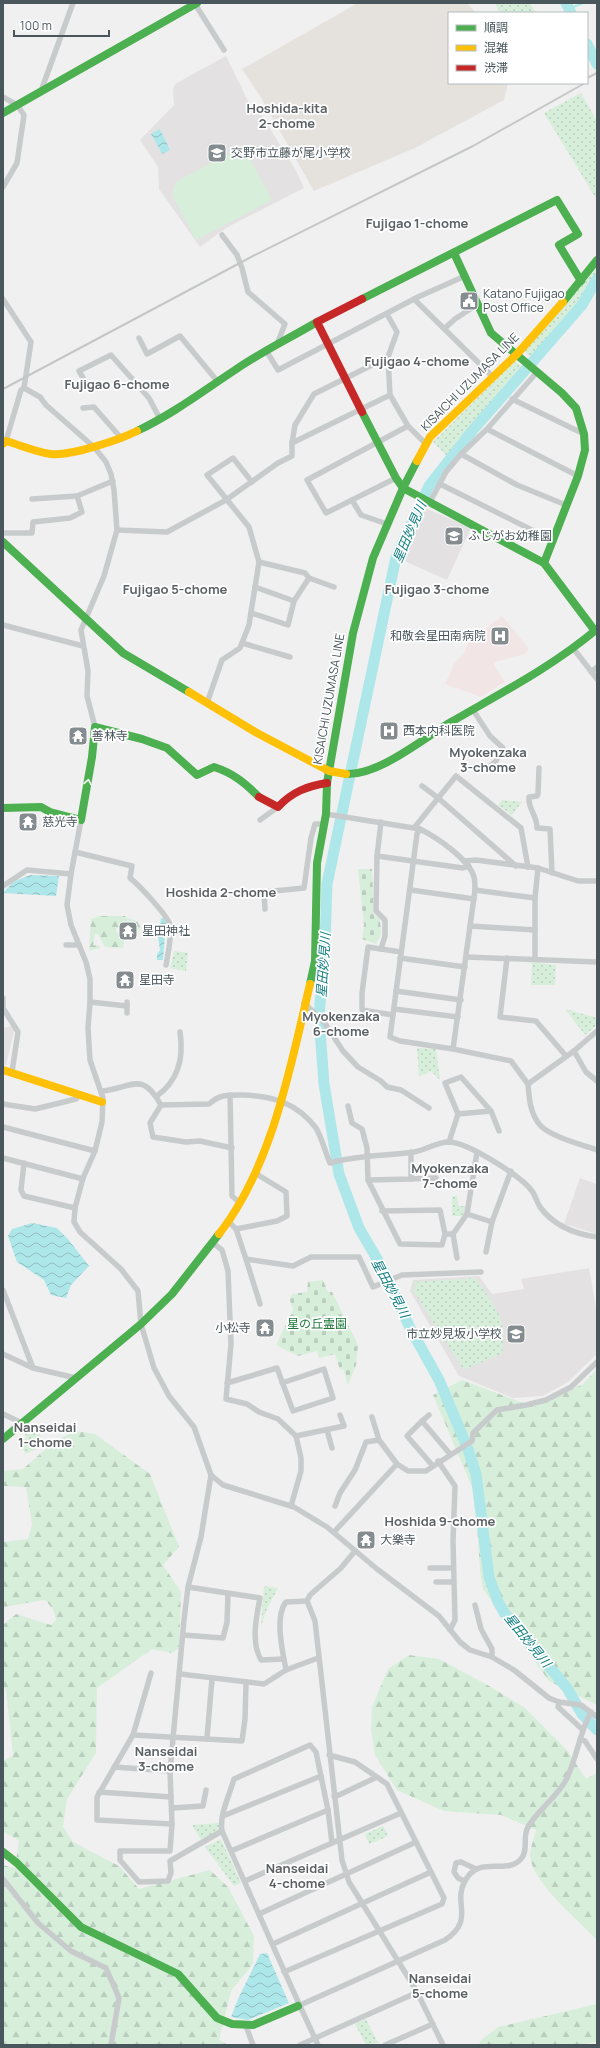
<svg xmlns="http://www.w3.org/2000/svg" width="600" height="2048" font-family="Manrope,'Noto Sans JP',sans-serif">
<defs>
<pattern id="forest-firs" width="22" height="20" patternUnits="userSpaceOnUse"><rect width="22" height="20" fill="#d7eedb"/><path d="M5 1l3.5 6h-7zM16 11l3.5 6h-7z" fill="#bacebe"/></pattern>
<pattern id="cemetery-stones" width="16" height="16" patternUnits="userSpaceOnUse"><rect width="16" height="16" fill="#d7eedb"/><path d="M2 7V4a2 2 0 0 1 4 0v3zM10 15v-3a2 2 0 0 1 4 0v3z" fill="#bacebe"/></pattern>
<pattern id="park-dots" width="8" height="8" patternUnits="userSpaceOnUse"><rect width="8" height="8" fill="#d7eedb"/><path d="M2 2h.1M6 6h.1" fill="none" stroke="#bacebe" stroke-width="1.8" stroke-linecap="round"/></pattern>
<pattern id="water-waves" width="16" height="10" patternUnits="userSpaceOnUse"><rect width="16" height="10" fill="#aee7e9"/><path d="M0 5q4-4 8 0t8 0" fill="none" stroke="#90bec0"/></pattern>
</defs>
<rect width="100%" height="100%" fill="#f1f0f0"/>
<!-- commercial -->
<path fill="#e5e2de" d="M358 3H467L476 13H449V83H508L504 100 415 148 314 191 260 96 242 69Z"/>
<!-- education -->
<g fill="#e3e1e2">
<path d="M226 56 250 105 259 111 295 169 304 188 226 228 200 247 159 189 158 167 140 140 174 105 173 90 175 84Z"/>
<path d="M425 508 471 528 447 580 400 559 420 512Z"/>
<path d="M11 1026 14 1031 6 1065H3V1028Z"/>
<path d="M580 1178 596 1184 597 1183V1234L564 1224Z"/>
<path d="M589 1268 597 1313V1354L568 1382 543 1396 513 1398 459 1376 410 1291 413 1280 479 1276 492 1294 524 1289 521 1279Z"/>
</g>
<!-- medical -->
<path fill="#f2e5e6" d="M502 616 529 649 525 654 495 662 494 665 505 682 481 697 445 684 454 664 464 653 468 643Z"/>
<!-- forest -->
<g fill="url(#forest-firs)">
<path d="M100 916H125L127 918 137 921 141 928 138 931 124 924 116 929 117 933 129 930 125 935 123 948 105 947 98 934H95L93 945 100 946V948L89 951 91 919Z"/>
<path d="M597 1369V1705L549 1681 483 1589 480 1570 475 1494 433 1395 462 1380 534 1407 583 1384Z"/>
<path d="M76 1431 95 1434 150 1474 179 1547 163 1565 181 1592 179 1648 172 1653 152 1649 97 1688 96 1753 67 1799 63 1827 73 1842 119 1866 139 1889 210 1870 228 1887 254 1936 253 1964 231 1991 219 2040 228 2045H3V1865L15 1868 19 1840 3 1832V1761L13 1755 6 1690 3 1685V1625L16 1614 51 1625 56 1620 53 1609 45 1600 3 1607V1542L28 1539 32 1524 26 1487 3 1486V1471L23 1469 56 1440Z"/>
<path d="M409 1655 439 1659 491 1687 525 1708 567 1750 586 1779 597 1773V1940C579 1921 533 1883 530 1857 530 1849 534 1838 536 1830L501 1815 444 1811 397 1790 375 1755 371 1729 372 1707 388 1669Z"/>
<path d="M597 2004V2042L578 2045H479L480 2041 498 2027Z"/>
</g>
<!-- cemetery -->
<g fill="url(#cemetery-stones)">
<path d="M358 869H372L374 915 380 919 381 934 376 944 362 939 364 925Z"/>
<path d="M323 1280 328 1292H332L358 1345 356 1365 348 1385 343 1369 340 1370 335 1354 319 1358 317 1351 298 1356 276 1345 293 1310 290 1300 292 1294 307 1292 308 1282Z"/>
</g>
<!-- park -->
<g fill="url(#park-dots)">
<path d="M495 3H530L536 13H500Z"/>
<path d="M581 93 597 121V200L544 113Z"/>
<path d="M597 268C597 294 550 338 532 358L524 351Z"/>
<path d="M515 361 524 369 447 456 433 442Z"/>
<path d="M502 800 522 802 512 815 498 805Z"/>
<path d="M174 951 188 953 186 971 170 968Z"/>
<path d="M532 962 556 965 555 985H531Z"/>
<path d="M565 1009 597 1018V1025L585 1035Z"/>
<path d="M417 1048 436 1049 440 1080 431 1071 419 1077Z"/>
<path d="M452 1196H457L458 1206H467L466 1211 462 1216H452Z"/>
<path d="M476 1278C493 1305 509 1319 502 1353L464 1370 414 1292 415 1282Z"/>
<path d="M34 1426 41 1437 37 1448 26 1454 21 1446 26 1438 24 1433Z"/>
<path d="M264 1586 278 1588 267 1609 261 1626Z"/>
<path d="M219 1823 220 1830 201 1840 192 1825Z"/>
<path d="M383 1826 388 1836 369 1844 365 1834Z"/>
<path d="M221 1839 241 1883 234 1886 205 1847Z"/>
<path d="M366 2019 378 2043 366 2045 355 2024Z"/>
</g>
<!-- pitch -->
<path fill="#d7eedb" d="M243 146 272 200 196 240 172 195 176 182Z"/>
<!-- water -->
<g fill="url(#water-waves)">
<path d="M160 129 170 150 162 154 151 134Z"/>
<path d="M30 875 59 876 56 896 3 893 13 882Z"/>
<path d="M161 918H165L166 921 163 960H157V954L160 950 158 937Z"/>
<path d="M32 1223 57 1228 68 1239 89 1266 71 1285 66 1298 51 1295 44 1280 17 1262 8 1236 12 1229Z"/>
<path d="M267 1953 289 2003 248 2020 231 2017 238 1999 260 1954Z"/>
</g>
<g fill="none" stroke-linecap="round" stroke-linejoin="round">
<!-- stream -->
<path stroke="#aee7e9" stroke-width="2" d="M569 9 583 3"/>
<!-- river -->
<g stroke="#aee7e9" stroke-width="11">
<path d="M566 3 571 13"/>
<path d="M587 44 597 64"/>
<path d="M597 279 582 305 473 430 429 486 396 557 327 884 325 943 319 1017 324 1084 339 1174 359 1228 383 1269 410 1328 439 1380 468 1449 476 1474 489 1577 498 1602 505 1614 567 1688 582 1714 597 1730"/>
</g>
<!-- street -->
<g stroke="#c8cbcc" stroke-width="5.5">
<path d="M195 4 224 50"/>
<path d="M41 91 73 3"/>
<path d="M3 97 17 105 24 115 17 163 3 187"/>
<path d="M222 235 237 255 242 268 248 292 285 324 277 344"/>
<path d="M3 299 31 342 24 388"/>
<path d="M414 299 493 377"/>
<path d="M387 314 397 332 388 357 390 395 408 426 426 444"/>
<path d="M445 328 455 319 478 304"/>
<path d="M139 338 147 354 180 336 218 382"/>
<path d="M267 352 278 370 418 297 465 276"/>
<path d="M86 383 79 371 111 355 149 398 160 419"/>
<path d="M512 399 584 434"/>
<path d="M83 408 94 407 122 439"/>
<path d="M487 429 578 476"/>
<path d="M6 441 21 390 24 388 40 397 46 405 94 447 106 462 111 474 114 490 117 530 104 576 81 630 88 671 87 696 95 727"/>
<path d="M292 443 295 425 314 394 388 357"/>
<path d="M461 454 517 485 566 505"/>
<path d="M396 478 326 513 307 480 408 426"/>
<path d="M440 484 554 541"/>
<path d="M32 499 77 496"/>
<path d="M352 500 361 515 387 524"/>
<path d="M430 502 446 472 461 454 487 429 538 371"/>
<path d="M117 530 167 532 226 500 278 463 292 456V443L390 395"/>
<path d="M3 533H32L33 522 70 518 82 512 77 496 113 481"/>
<path d="M259 562 305 573 309 578 334 587"/>
<path d="M255 587 294 601"/>
<path d="M251 613 288 625 294 601 309 578"/>
<path d="M3 625 83 646"/>
<path d="M242 643 290 657"/>
<path d="M573 648 597 679"/>
<path d="M591 672 597 667"/>
<path d="M207 703 222 660 240 648 242 643 249 625 259 562 249 527 207 475 233 458 252 482"/>
<path d="M473 710 490 736 503 748 496 761 489 767"/>
<path d="M539 768 538 794 537 796 529 797C528 810 537 814 537 828L550 829 552 873"/>
<path d="M422 786 437 797 516 866"/>
<path d="M326 814 420 829C436 837 469 859 474 877 475 881 475 886 475 890L453 1049 511 1061 528 1084"/>
<path d="M81 820 71 874 67 905 71 925 86 962 90 979V1002L88 1028 90 1060 103 1098 102 1122 95 1151 83 1178 75 1208 74 1222 80 1232 121 1269 138 1291 141 1324 154 1368 169 1396 194 1427 211 1475 201 1537 188 1587 184 1620 170 1771 172 1824 170 1851H120V1860L139 1882 168 1881 171 1873 170 1861 222 1831"/>
<path d="M260 820 278 807"/>
<path d="M381 822 377 856 376 911 385 920V936L381 949 401 952"/>
<path d="M414 828 456 776 521 828 528 867"/>
<path d="M420 829 417 834 390 1037 400 1041 453 1049"/>
<path d="M75 852 132 866 130 878C139 885 168 916 170 925 172 937 168 953 166 965"/>
<path d="M377 856 463 868 469 866"/>
<path d="M464 861 476 860 538 868 578 881H597"/>
<path d="M3 886 27 870 71 874"/>
<path d="M411 890 474 899"/>
<path d="M475 890 535 898"/>
<path d="M265 909 264 892 304 888 311 838 315 824H324"/>
<path d="M470 926 535 930"/>
<path d="M66 945H79"/>
<path d="M381 949 368 947 362 993V1010L393 1015"/>
<path d="M467 957 597 962"/>
<path d="M400 958 465 967"/>
<path d="M507 958 500 1017 536 1021 566 1056"/>
<path d="M535 958V898L538 868"/>
<path d="M396 991 461 1000"/>
<path d="M3 998V1008L18 1032 12 1072"/>
<path d="M90 1002 127 1006"/>
<path d="M304 1003 324 1022 343 1051 358 1067 381 1081 387 1087 401 1090 429 1108"/>
<path d="M394 1009 458 1017"/>
<path d="M127 1013V1002"/>
<path d="M597 1031 574 1051 528 1084C529 1097 530 1114 540 1125 549 1136 583 1145 597 1150"/>
<path d="M574 1051 586 1072 597 1081"/>
<path d="M102 1091C132 1088 142 1070 161 1105L150 1123 153 1137 186 1142 200 1141 232 1148"/>
<path d="M230 1095 232 1196 240 1203"/>
<path d="M157 1096C179 1080 184 1058 180 1032"/>
<path d="M3 1104 35 1109 76 1099 80 1094"/>
<path d="M161 1105 209 1104C220 1094 229 1095 243 1095 273 1096 297 1103 316 1128 322 1138 325 1152 330 1163 356 1155 386 1156 414 1152 425 1150 437 1142 449 1142 467 1142 521 1176 532 1191 535 1195 537 1202 540 1207 554 1226 574 1234 597 1237"/>
<path d="M348 1106 352 1123 362 1129 367 1148 368 1180 400 1244 442 1245 445 1234"/>
<path d="M458 1114 491 1111"/>
<path d="M3 1127 95 1151"/>
<path d="M449 1142 458 1114 445 1083 461 1077 491 1111 499 1131"/>
<path d="M477 1152 467 1214 492 1222 511 1171"/>
<path d="M3 1158 83 1179"/>
<path d="M24 1163 21 1190 24 1196 75 1208"/>
<path d="M411 1179 436 1178"/>
<path d="M368 1180 411 1179V1152"/>
<path d="M382 1211 440 1210 445 1234H453L467 1214"/>
<path d="M229 1222 236 1229 277 1221 287 1216 286 1192 255 1173"/>
<path d="M236 1229 246 1259 293 1266 311 1257H359L373 1287 402 1275 481 1272"/>
<path d="M453 1234 457 1258"/>
<path d="M213 1243 222 1250 228 1271 231 1344 226 1399 247 1404 259 1412 278 1419 296 1436 301 1458V1471L291 1506"/>
<path d="M486 1252 492 1222"/>
<path d="M246 1259 260 1304"/>
<path d="M3 1290 33 1368"/>
<path d="M3 1354 33 1368 76 1378"/>
<path d="M227 1383 277 1368 293 1411 333 1398 324 1369 282 1383"/>
<path d="M3 1414 22 1423"/>
<path d="M372 1417 379 1440"/>
<path d="M422 1421 429 1415"/>
<path d="M327 1430 332 1448"/>
<path d="M296 1436 344 1426 340 1415"/>
<path d="M438 1461 455 1486 453 1541 455 1620 450 1630"/>
<path d="M433 1466 407 1436 422 1421 450 1454"/>
<path d="M211 1475 223 1485 294 1507 327 1527 377 1569 439 1616 460 1642 470 1650 492 1657 514 1670 549 1698 559 1702 581 1705 597 1717"/>
<path d="M335 1506 340 1493 355 1470 366 1442 379 1440 397 1464"/>
<path d="M334 1532 397 1464 408 1471H426L472 1441 473 1433 497 1410 526 1405 546 1400 571 1387 597 1362"/>
<path d="M355 1551 341 1568 310 1595 307 1601 315 1621 342 1860 349 1882 416 1990 443 2045"/>
<path d="M430 1568H453"/>
<path d="M436 1582H453"/>
<path d="M188 1587 260 1598C256 1618 251 1642 261 1660L284 1659"/>
<path d="M475 1605 481 1629 492 1649V1657"/>
<path d="M183 1635 223 1638 227 1622 228 1594"/>
<path d="M286 1670C283 1653 274 1617 286 1602L307 1601"/>
<path d="M151 1673 133 1735 97 1797V1820L172 1824"/>
<path d="M180 1674 264 1684 286 1670 318 1658"/>
<path d="M559 1702 558 1707 583 1730"/>
<path d="M133 1735 242 1741 245 1719 246 1683"/>
<path d="M207 1738 212 1679"/>
<path d="M580 1739 585 1741 597 1759"/>
<path d="M114 1767 170 1771"/>
<path d="M99 1792 171 1797"/>
<path d="M334 1796 339 1795 377 1777"/>
<path d="M172 1808 203 1806 206 1790"/>
<path d="M223 1816 321 1776"/>
<path d="M231 1851 328 1810"/>
<path d="M3 1879 38 1923 71 1951 106 1968 119 1998 111 2045"/>
<path d="M245 1881 401 1813"/>
<path d="M464 1881 458 1878 454 1872 456 1863 461 1862 476 1869"/>
<path d="M259 1914 416 1842"/>
<path d="M273 1944 431 1872"/>
<path d="M284 1972 442 1904 444 1898 387 1784 355 1762 329 1755"/>
<path d="M298 2006 445 1940C476 1919 452 1903 465 1881 480 1854 506 1876 521 1859 529 1850 522 1837 528 1827 538 1810 556 1798 566 1780 577 1759 579 1733 591 1712"/>
<path d="M246 2026 253 2045"/>
<path d="M300 2045 418 1992"/>
<path d="M318 2045C285 1974 254 1903 222 1831 219 1815 230 1794 234 1779L310 1745 316 1752 328 1810 332 1843"/>
<path d="M385 2045 433 2024"/>
</g>
<!-- fast -->
<g stroke="#4caf50" stroke-width="8">
<path d="M3 113 197 3"/>
<path d="M454 253 491 333 562 393 576 408 584 434 585 450 578 476 544 563"/>
<path d="M362 299 557 200 578 234 559 245 581 281"/>
<path d="M563 302 597 260"/>
<path d="M362 412 396 478 403 488 544 563 595 631"/>
<path d="M137 431C173 414 203 391 235 370 261 352 290 338 317 322"/>
<path d="M3 542 123 653 189 692"/>
<path d="M346 774C380 775 422 739 451 722 501 693 552 667 597 629"/>
<path d="M3 808 41 807 50 812 81 820 92 757 95 727 142 739 167 748 197 775 214 767C233 773 245 783 259 797"/>
<path d="M310 984 315 961 317 863 326 814 327 783 353 633 373 558 403 488 417 461"/>
<path d="M3 1439 141 1324 172 1294 219 1234"/>
<path d="M3 1852 17 1863 81 1927 178 1974 217 2018 232 2024 253 2025 298 2006"/>
</g>
<!-- slow -->
<g stroke="#ffc107" stroke-width="8">
<path d="M3 444 6 441C20 445 36 452 51 454 71 456 119 440 137 431"/>
<path d="M417 461 430 437 517 354 563 302"/>
<path d="M189 692 257 733 329 771 346 774"/>
<path d="M3 1070 102 1102"/>
<path d="M219 1234C272 1167 291 1065 310 984"/>
</g>
<!-- jam -->
<g stroke="#c62828" stroke-width="8">
<path d="M362 299 317 322 362 412"/>
<path d="M259 797 278 807C292 792 307 786 327 783"/>
</g>
<!-- rail -->
<g stroke="#c4c6c7" stroke-width="2">
<path d="M587 78 597 73"/>
<path d="M3 389 253 256 473 146 585 83"/>
</g>
</g>
<!-- one-way arrows -->
<defs><path id="oneway-chevron" d="M-2-3.5L2.5 0L-2 3.5" fill="none" stroke-width="1.6" stroke-linecap="round" stroke-linejoin="round"/></defs>
<use stroke="#f6fbf6" href="#oneway-chevron" transform="translate(88 782) rotate(-80)"/>
<!-- icons -->
<defs>
<symbol id="school-square" viewBox="-11 -11 22 22"><rect x="-9" y="-9" width="18" height="18" rx="4" fill="#848c8f" stroke="#fff"/><path d="M0-5L7-2L0 1L-7-2ZM-4 1L0 2.5L4 1V4Q0 6-4 4Z" fill="#fff"/></symbol>
<symbol id="civic-square" viewBox="-11 -11 22 22"><rect x="-9" y="-9" width="18" height="18" rx="4" fill="#848c8f" stroke="#fff"/><path d="M-.6-6.5H3V-4.5H.6V-3L4-1V1h2V6H-6V1h2V-1L-.6-3ZM-1.2 2.5V6h2.4V2.5Z" fill="#fff"/></symbol>
<symbol id="hospital-square" viewBox="-11 -11 22 22"><rect x="-9" y="-9" width="18" height="18" rx="4" fill="#848c8f" stroke="#fff"/><path d="M-5-5h3v3.5h4V-5h3V5h-3V1.5h-4V5h-3Z" fill="#fff"/></symbol>
<symbol id="temple-square" viewBox="-11 -11 22 22"><rect x="-9" y="-9" width="18" height="18" rx="4" fill="#848c8f" stroke="#fff"/><path d="M0-6L5-2H3V0L6.5 2.5H4V6H1.5V3h-3V6H-4V2.5H-6.5L-3 0V-2H-5Z" fill="#fff"/></symbol>
</defs>
<g fill-rule="evenodd">
<use href="#school-square" x="206" y="142" width="22" height="22"/>
<use href="#civic-square" x="458" y="290" width="22" height="22"/>
<use href="#school-square" x="443" y="525" width="22" height="22"/>
<use href="#hospital-square" x="489" y="625" width="22" height="22"/>
<use href="#hospital-square" x="378" y="720" width="22" height="22"/>
<use href="#temple-square" x="67" y="725" width="22" height="22"/>
<use href="#temple-square" x="17" y="811" width="22" height="22"/>
<use href="#temple-square" x="117" y="920" width="22" height="22"/>
<use href="#temple-square" x="114" y="969" width="22" height="22"/>
<use href="#temple-square" x="254" y="1317" width="22" height="22"/>
<use href="#school-square" x="505" y="1323" width="22" height="22"/>
<use href="#temple-square" x="355" y="1529" width="22" height="22"/>
</g>
<g text-anchor="middle" stroke-width="3.5" stroke-linejoin="round" paint-order="stroke">
<!-- poi labels -->
<g font-size="12" fill="#49565b" stroke="#fff" text-anchor="start">
<text x="231" y="157">交野市立藤が尾小学校</text>
<text x="483" y="298">Katano Fujigao<tspan x="483" dy="14">Post Office</tspan></text>
<text x="468" y="540">ふじがお幼稚園</text>
<text x="486" y="640" text-anchor="end">和敬会星田南病院</text>
<text x="403" y="735">西本内科医院</text>
<text x="92" y="740">善林寺</text>
<text x="42" y="826">慈光寺</text>
<text x="142" y="935">星田神社</text>
<text x="139" y="984">星田寺</text>
<text x="251" y="1332" text-anchor="end">小松寺</text>
<text x="502" y="1338" text-anchor="end">市立妙見坂小学校</text>
<text x="380" y="1544">大樂寺</text>
</g>
<!-- street labels -->
<g font-size="12" fill="#49565b" stroke="#fff">
<text transform="translate(470 382) rotate(-45)" y="4">KISAICHI UZUMASA LINE</text>
<text transform="translate(329 699) rotate(-80)" y="4">KISAICHI UZUMASA LINE</text>
</g>
<!-- park labels -->
<g font-size="12" fill="#1e783b" stroke="#fff">
<text x="317" y="1328">星の丘霊園</text>
</g>
<!-- neighbourhood labels -->
<g font-size="13" font-weight="bold" fill="#5c6164" stroke="#fff">
<text x="287" y="113">Hoshida-kita<tspan x="287" dy="15">2-chome</tspan></text>
<text x="417" y="228">Fujigao 1-chome</text>
<text x="417" y="366">Fujigao 4-chome</text>
<text x="117" y="389">Fujigao 6-chome</text>
<text x="175" y="594">Fujigao 5-chome</text>
<text x="437" y="594">Fujigao 3-chome</text>
<text x="488" y="757">Myokenzaka<tspan x="488" dy="15">3-chome</tspan></text>
<text x="221" y="897">Hoshida 2-chome</text>
<text x="341" y="1021">Myokenzaka<tspan x="341" dy="15">6-chome</tspan></text>
<text x="450" y="1173">Myokenzaka<tspan x="450" dy="15">7-chome</tspan></text>
<text x="45" y="1432">Nanseidai<tspan x="45" dy="15">1-chome</tspan></text>
<text x="440" y="1526">Hoshida 9-chome</text>
<text x="166" y="1756">Nanseidai<tspan x="166" dy="15">3-chome</tspan></text>
<text x="297" y="1873">Nanseidai<tspan x="297" dy="15">4-chome</tspan></text>
<text x="440" y="1983">Nanseidai<tspan x="440" dy="15">5-chome</tspan></text>
</g>
<!-- water labels -->
<g font-size="13" font-style="italic" fill="#158084" stroke="#fff">
<text transform="translate(409 532) rotate(-67)" y="5">星田妙見川</text>
<text transform="translate(323 965) rotate(-86)" y="5">星田妙見川</text>
<text transform="translate(391 1288) rotate(62)" y="5">星田妙見川</text>
<text transform="translate(528 1640) rotate(51)" y="5">星田妙見川</text>
</g>
</g>
<!-- border -->
<rect width="600" height="2048" fill="none" stroke="#49565b" stroke-width="8"/>
<!-- legend -->
<rect x="448" y="12" width="140" height="72" fill="#ffffff" stroke="#b6bbbd"/>
<rect x="456" y="25" width="20" height="6" fill="#4caf50" stroke="#b6bbbd"/>
<text x="484" y="32" font-size="12" fill="#49565b">順調</text>
<rect x="456" y="45" width="20" height="6" fill="#ffc107" stroke="#b6bbbd"/>
<text x="484" y="52" font-size="12" fill="#49565b">混雑</text>
<rect x="456" y="65" width="20" height="6" fill="#c62828" stroke="#b6bbbd"/>
<text x="484" y="72" font-size="12" fill="#49565b">渋滞</text>
<!-- scale -->
<path d="M14 30v6h95v-6" fill="none" stroke="#49565b" stroke-width="2"/>
<text x="20" y="30" font-size="12" fill="#49565b" stroke="#ffffff" stroke-width="3" paint-order="stroke">100 m</text>
</svg>
